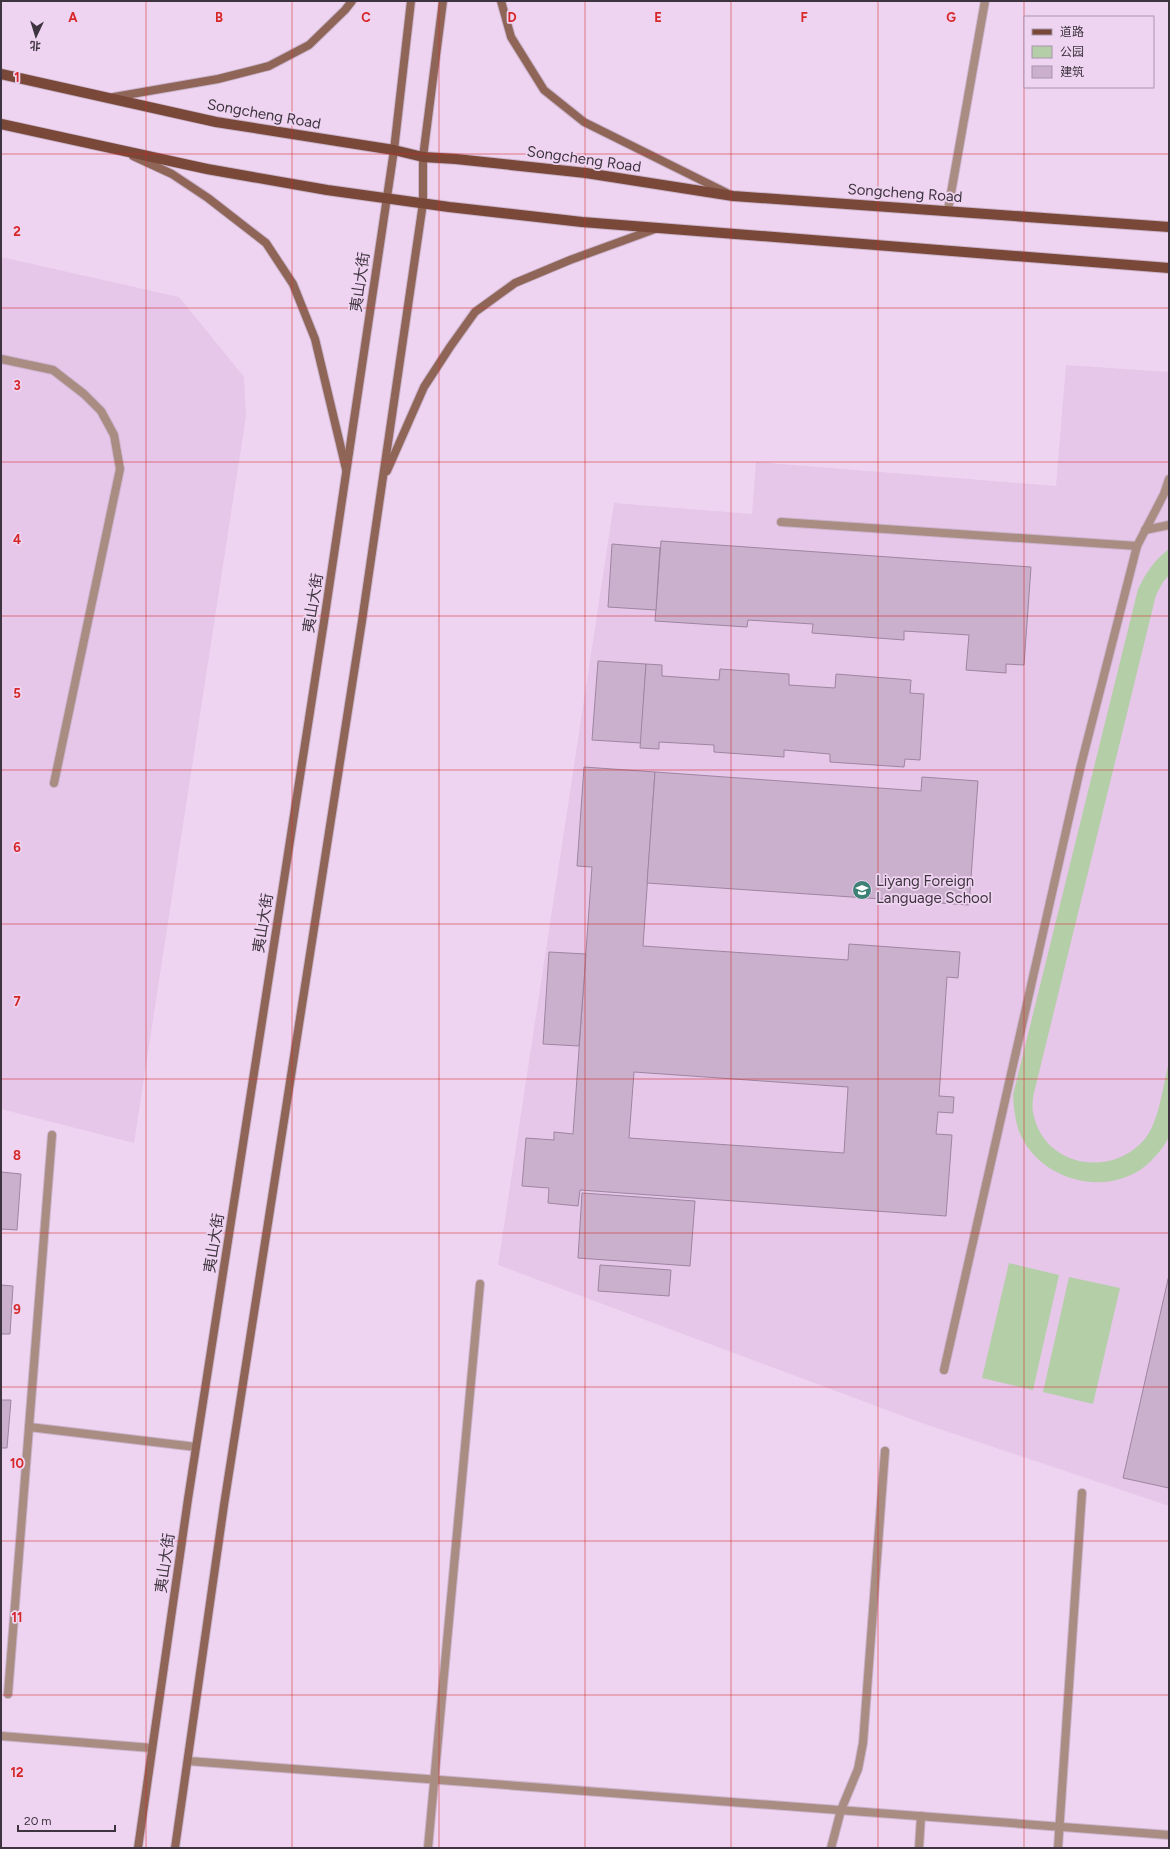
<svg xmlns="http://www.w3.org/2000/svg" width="1170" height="1849" font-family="Figtree,'Noto Sans SC',sans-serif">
<rect width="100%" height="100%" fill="#efd4f1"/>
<!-- built -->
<g fill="#e6c6e9">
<path d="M1 257 179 297 244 377 246 416 134 1143 1 1109Z"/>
<path d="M1066 365 1169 372V1506L919 1422 498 1265 614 503 752 514 756 462 1056 486Z"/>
</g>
<!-- green -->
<g fill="#b4cfa8">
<path d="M1169 549V575L1163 582 1156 595 1033 1097C1033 1101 1032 1107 1033 1112 1042 1166 1110 1179 1144 1140 1159 1123 1163 1085 1169 1062 1169 1079 1169 1097 1169 1114 1169 1121 1170 1129 1169 1135 1167 1144 1158 1153 1152 1160 1114 1199 1044 1184 1021 1136 1015 1123 1014 1109 1013 1095L1138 589C1146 573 1154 560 1169 549Z"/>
<path d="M1009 1263 1059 1275 1033 1390 982 1378Z"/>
<path d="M1069 1277 1120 1288 1093 1404 1043 1392Z"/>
</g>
<!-- building -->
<g fill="#cab0cc" stroke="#9e85a0" fill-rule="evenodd">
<path d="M661 541 1031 567 1024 665 1006 664V673L966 670 969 635 904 631V640L812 633 813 624 748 620 747 627 655 621Z"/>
<path d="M612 544 660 548 656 610 608 607Z"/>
<path d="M598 661 646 664 641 743 592 740Z"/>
<path d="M646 664 662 665V676L719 680 720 669 789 674V685L835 688 836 674 911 680 910 693 924 694 920 760 905 759 904 767 830 762V754L784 750V757L714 752V745L659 742V749L640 748Z"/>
<path d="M584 767 655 772 643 946 848 960 849 944 960 952 958 978 947 977 939 1096 954 1097 953 1113 938 1112 936 1134 952 1135 946 1216 580 1190 578 1206 548 1203 549 1188 522 1186 526 1138 554 1140V1132L573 1134 592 867 577 866ZM634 1072 848 1087 844 1153 629 1138Z"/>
<path d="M655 772 921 791 922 777 978 781 969 905 647 883Z"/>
<path d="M549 952 586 954 579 1046 543 1044Z"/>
<path d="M1 1172 21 1174 17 1230 1 1229Z"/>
<path d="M582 1193 695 1201 690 1266 578 1258Z"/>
<path d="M600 1265 671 1270 669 1296 598 1291Z"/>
<path d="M1169 1275V1488L1123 1478Z"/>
<path d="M1 1285 13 1286 10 1334H1Z"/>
<path d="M1 1400H11L7 1448H1Z"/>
</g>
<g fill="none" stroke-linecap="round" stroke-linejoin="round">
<defs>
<g id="lane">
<path d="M948 210 985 1"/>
<path d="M1 359 53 370 84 394 101 411 114 435 120 469 54 783"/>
<path d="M781 522 1137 546"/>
<path d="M1145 530 1169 525"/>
<path d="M944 1370 1081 765 1137 546 1164 494 1169 479"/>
<path d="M29 1427 196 1447"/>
<path d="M8 1694 52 1135"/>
<path d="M428 1848 480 1284"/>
<path d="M919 1848 921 1816"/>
<path d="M1058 1848 1082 1493"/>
</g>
<g id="street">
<path d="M1 1736 152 1748"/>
<path d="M188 1761 1169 1835"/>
<path d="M831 1848 841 1810 858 1769 863 1743 885 1451"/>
</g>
<g id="secondary">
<path d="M501 1 511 37 544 90 584 122 727 193"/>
<path d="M114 97 218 79 269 66 309 45 345 10 352 1"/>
<path d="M133 156 172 174 208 198 266 243 293 284 315 339 346 469"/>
<path d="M387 471 424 387 450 347 475 312 515 283 570 260 655 229"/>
<path d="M138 1848 188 1499 325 615 394 150 411 1"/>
<path d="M175 1848 224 1505 362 621 423 203V157L443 1"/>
</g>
<g id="primary">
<path d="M1 74 216 122 394 150 423 157 456 159 586 173 733 196 1169 227"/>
<path d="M1 124 207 169 327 190 449 207 582 222 1169 268"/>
</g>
</defs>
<!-- lane casing -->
<use href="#lane" stroke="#ccb4cd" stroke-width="10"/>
<!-- street casing -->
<use href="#street" stroke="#ccb4cd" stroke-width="10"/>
<!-- secondary casing -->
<use href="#secondary" stroke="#ccb4cd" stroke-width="10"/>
<!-- primary casing -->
<use href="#primary" stroke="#ccb4cd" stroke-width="12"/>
<!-- lane -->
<use href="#lane" stroke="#a98c82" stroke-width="8"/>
<!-- street -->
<use href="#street" stroke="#a98c82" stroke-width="8"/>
<!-- secondary -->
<use href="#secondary" stroke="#8e6557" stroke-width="8"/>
<!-- primary -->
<use href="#primary" stroke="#794838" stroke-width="10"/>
</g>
<!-- grid -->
<path fill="none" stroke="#d62828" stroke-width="1" stroke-opacity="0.55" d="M146 1V1848M292 1V1848M439 1V1848M585 1V1848M731 1V1848M878 1V1848M1024 1V1848M1 154H1169M1 308H1169M1 462H1169M1 616H1169M1 770H1169M1 924H1169M1 1079H1169M1 1233H1169M1 1387H1169M1 1541H1169M1 1695H1169"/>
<!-- icons -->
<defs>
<symbol id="school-disc" viewBox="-11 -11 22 22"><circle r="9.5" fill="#3e8277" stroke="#efd4f1"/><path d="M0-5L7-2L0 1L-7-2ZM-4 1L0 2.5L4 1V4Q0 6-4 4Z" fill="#fff"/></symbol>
</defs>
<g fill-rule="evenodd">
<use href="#school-disc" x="851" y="879" width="22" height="22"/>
</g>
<g text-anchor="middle" stroke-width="3.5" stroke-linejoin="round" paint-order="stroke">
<!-- street labels -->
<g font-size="15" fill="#3e343f" stroke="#efd4f1">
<text transform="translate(264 114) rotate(10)" y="5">Songcheng Road</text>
<text transform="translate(584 159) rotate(8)" y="5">Songcheng Road</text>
<text transform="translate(905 193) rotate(4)" y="5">Songcheng Road</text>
<text transform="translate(360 282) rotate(-82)" y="5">夷山大街</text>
<text transform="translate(313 603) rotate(-81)" y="5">夷山大街</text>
<text transform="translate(263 923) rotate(-81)" y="5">夷山大街</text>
<text transform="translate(214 1243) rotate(-81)" y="5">夷山大街</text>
<text transform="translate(165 1563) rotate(-82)" y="5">夷山大街</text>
</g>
<!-- poi labels -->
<g font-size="15" fill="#3e343f" stroke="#efd4f1" text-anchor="start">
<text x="876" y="886">Liyang Foreign<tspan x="876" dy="17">Language School</tspan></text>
</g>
</g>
<g font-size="13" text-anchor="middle" font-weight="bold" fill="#d62828" stroke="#efd4f1" stroke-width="3.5" stroke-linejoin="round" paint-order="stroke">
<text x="73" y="22">A</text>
<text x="219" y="22">B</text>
<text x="366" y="22">C</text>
<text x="512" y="22">D</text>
<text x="658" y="22">E</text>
<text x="804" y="22">F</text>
<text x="951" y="22">G</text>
<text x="17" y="82">1</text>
<text x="17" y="236">2</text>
<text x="17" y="390">3</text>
<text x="17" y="544">4</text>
<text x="17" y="698">5</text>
<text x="17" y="852">6</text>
<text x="17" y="1006">7</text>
<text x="17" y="1160">8</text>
<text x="17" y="1314">9</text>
<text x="17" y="1468">10</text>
<text x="17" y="1622">11</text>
<text x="17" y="1777">12</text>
</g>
<!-- border -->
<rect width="1170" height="1849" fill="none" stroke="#3e343f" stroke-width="4"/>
<!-- legend -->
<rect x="1024" y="16" width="130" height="72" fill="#efd4f1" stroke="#a894aa"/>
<rect x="1032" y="29" width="20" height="6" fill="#794838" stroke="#a894aa"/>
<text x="1060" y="36" font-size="12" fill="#3e343f">道路</text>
<rect x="1032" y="46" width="20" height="12" fill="#b4cfa8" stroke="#a894aa"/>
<text x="1060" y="56" font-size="12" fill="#3e343f">公园</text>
<rect x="1032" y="66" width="20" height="12" fill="#cab0cc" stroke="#a894aa"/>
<text x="1060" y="76" font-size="12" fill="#3e343f">建筑</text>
<!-- north arrow -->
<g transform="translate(36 36) rotate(184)" stroke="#efd4f1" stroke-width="3" paint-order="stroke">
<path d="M0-3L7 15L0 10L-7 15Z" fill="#3e343f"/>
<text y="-6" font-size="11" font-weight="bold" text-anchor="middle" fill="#3e343f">北</text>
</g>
<!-- scale -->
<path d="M18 1825v6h97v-6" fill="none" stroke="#3e343f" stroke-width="2"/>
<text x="24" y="1825" font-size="12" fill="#3e343f" stroke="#efd4f1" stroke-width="3" paint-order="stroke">20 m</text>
</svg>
